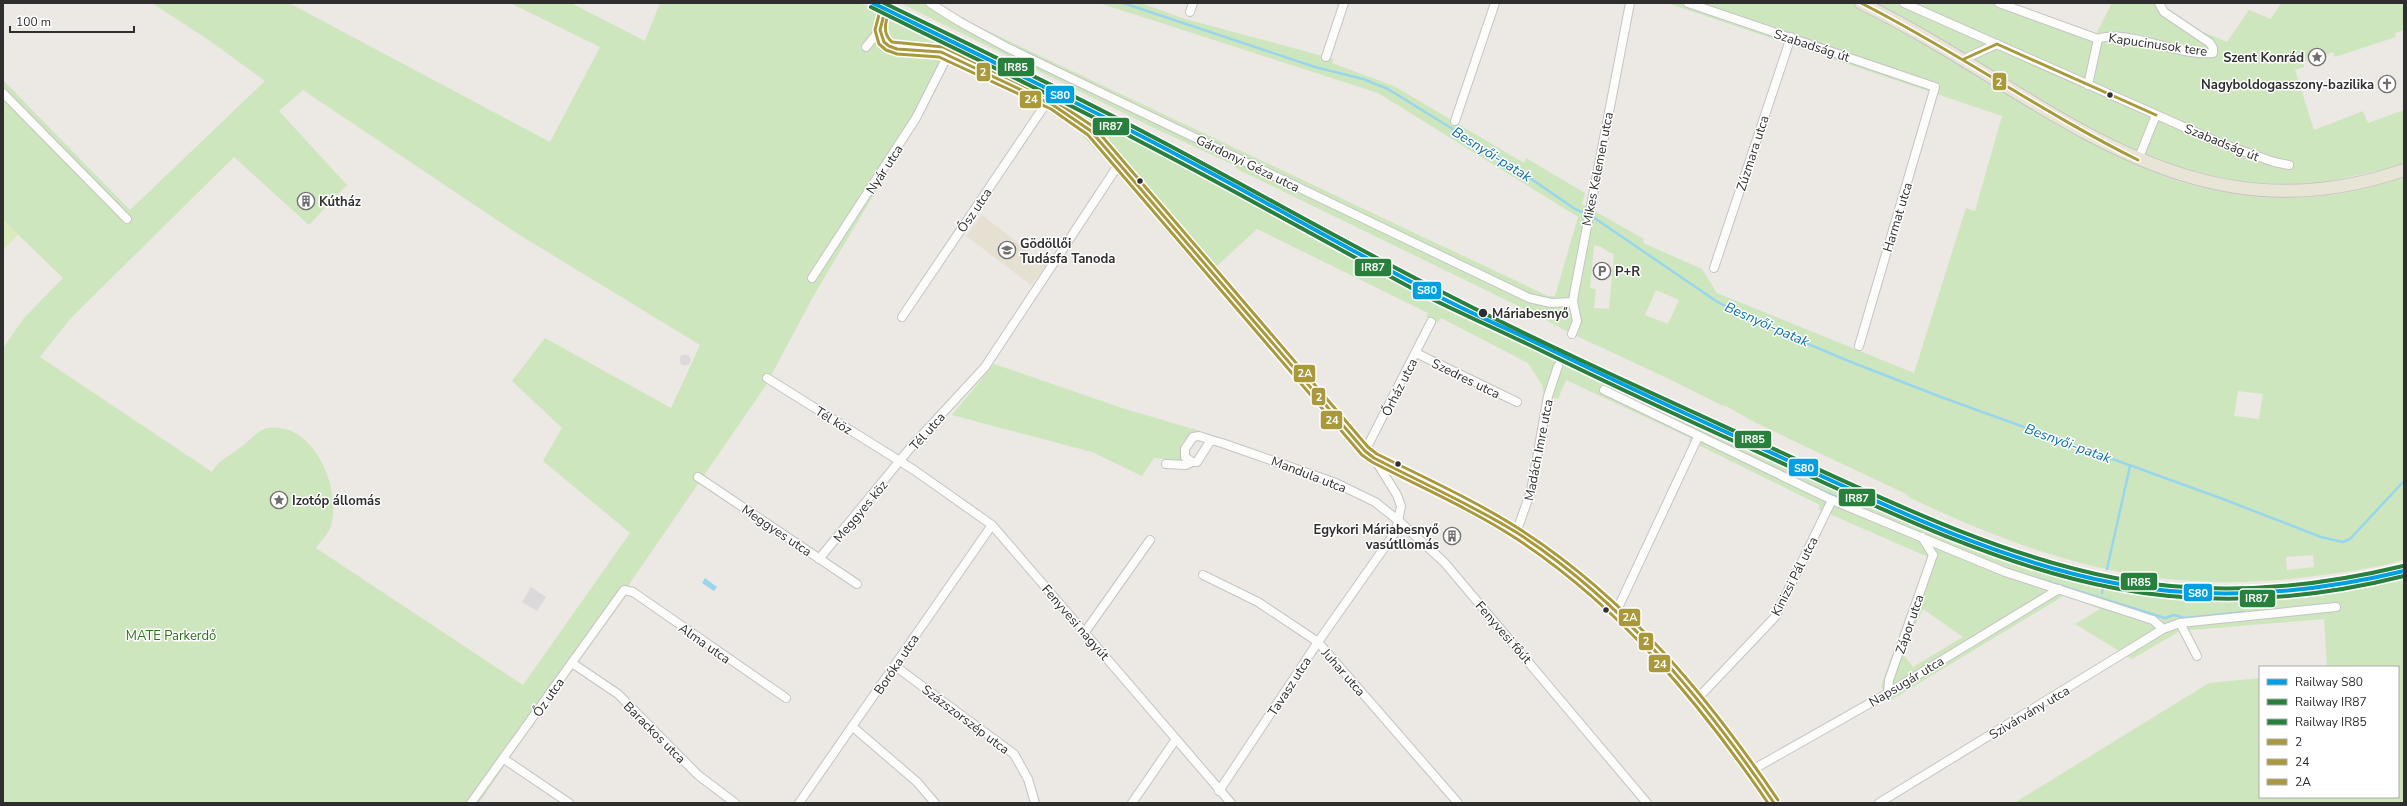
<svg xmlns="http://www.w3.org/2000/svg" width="2407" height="806" font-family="'Nunito Sans',sans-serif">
<rect width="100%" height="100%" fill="#ece8e4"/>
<!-- industrial -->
<g fill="#dcd9db">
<circle cx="685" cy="360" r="5.5"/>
<path d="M531 587 546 597 537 611 522 602Z"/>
</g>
<!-- education -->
<path fill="#e6e0d3" d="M982 215 1047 265 1031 285 966 236Z"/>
<!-- green -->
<g fill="#cee6be" fill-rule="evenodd">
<path d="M152 3H289L550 142 600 47 510 3H571L645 41 660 3H858L871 7 987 64 991 68 1081 111 1367 264 1449 306 1568 361 1592 375 1658 407 1739 445 2008 559 2067 577 2120 589 2184 597 2247 599 2293 596 2361 587 2404 576V803H2014L2209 683 2260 678V797H2398V667H2327L2324 619 2180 631 2132 659 2075 624 2100 609 2065 595 1888 702 1881 686 1928 557 1818 509 1820 505 1688 440 1690 438 1566 380 1558 399 1544 395 1542 385 1528 363 1441 318 1438 322 1426 317 1428 313 1257 229 1205 277 1110 165 1068 120 1036 103 949 64 933 95 814 295 766 385 479 803H3V348L24 318 63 278 3 220V80L130 210 265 81 213 43ZM303 90 518 234 700 345 671 408 545 338 512 381 562 428 543 461 630 533 523 685 316 548C320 541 329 534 331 526 342 489 314 421 268 428 259 429 248 442 241 447 230 456 218 460 212 472L40 357 70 319 234 157 309 225 347 185 279 111ZM1923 609 1963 637 1913 667 1902 653Z"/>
<path d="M896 3H937L975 25 1548 296H1555L1578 217 1378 93 1099 3H1141L1185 19 1334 59 1332 63 1394 86 1524 163 1526 158 1585 193 1582 204 1644 239 1643 243 1702 269 1717 293 1914 373 1966 208 1975 211 2002 116 1667 3H2008L2096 34 2112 3H2157L2196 29 2227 42 2249 10 2271 19 2281 3H2404V30L2395 33 2396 37 2335 57 2333 52 2303 62 2304 67 2295 70 2314 130 2363 111 2368 123 2404 110V165L2308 186 2253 184 2177 168 2154 160 2151 171C2229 204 2324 205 2404 177V560C2372 569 2339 573 2306 577 2155 596 2045 561 1910 498L1906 494 1756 423 1726 406 1721 405 1669 379 1566 331 1539 316 1237 169 1234 165 1156 129 904 5ZM1594 245C1603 246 1606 252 1614 254L1609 309 1594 308 1596 289 1590 288ZM1656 290 1679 300 1668 324 1645 315ZM2238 391 2263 394 2259 419 2234 416ZM2313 555 2314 567 2287 570 2286 557Z"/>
<path d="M994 364 1125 409 1200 431C1186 434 1178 448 1184 461L1154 458 1142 476 1092 452 952 415Z"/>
</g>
<!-- pitch -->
<path fill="#d9eabb" d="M3 220 18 235 3 250Z"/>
<!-- water -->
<path fill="#99d6ec" d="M705 578 717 587 714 591 702 583Z"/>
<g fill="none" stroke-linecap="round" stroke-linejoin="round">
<!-- stream -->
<g stroke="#99d6ec" stroke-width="2.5">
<path d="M1123 3 1315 67 1363 79 1388 89 1514 167 1575 209 1593 217 1716 301 1747 318 1846 360 1941 397 2223 499 2321 537 2343 542 2350 539 2404 481"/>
<path d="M1807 484 1863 509"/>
<path d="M2107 569 2130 466"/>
<path d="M2036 578 2165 618 2174 615 2185 618 2244 612"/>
<path d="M2102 593 2103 588"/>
</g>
<!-- street-tunnel -->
<path stroke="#c6c3c0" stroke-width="8" stroke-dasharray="8 4" stroke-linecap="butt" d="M882 13 887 3"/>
<defs>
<g id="street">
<path d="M930 3 960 22 1008 48 1529 298 1551 303 1573 302"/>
<path d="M1688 3 1935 87 1859 346"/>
<path d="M1904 3 2220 143 2274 162 2289 165"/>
<path d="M1999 3 2098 39"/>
<path d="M1190 12 1193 3"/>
<path d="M882 13C865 59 917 44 941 52L1053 105 1091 131 1365 451 1374 458C1421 482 1469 505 1515 532 1528 540 1540 550 1552 558 1642 623 1713 711 1774 803"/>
<path d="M2098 39C2125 28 2180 57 2213 53V48L2210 43 2164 12 2159 3"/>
<path d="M866 47 879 31"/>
<path d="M1326 57 1344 3"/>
<path d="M1964 59 1997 44"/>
<path d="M2088 85 2098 39"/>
<path d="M3 93 127 219"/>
<path d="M1455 121 1495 3"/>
<path d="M2138 160 2156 115"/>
<path d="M1714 268 1791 37"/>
<path d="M812 278 916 118 948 55"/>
<path d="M902 317 1047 102"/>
<path d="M1572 334 1577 321 1573 302 1574 294 1630 3"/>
<path d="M1416 353 1517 402"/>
<path d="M767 378 914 470 992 525 1231 803"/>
<path d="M1604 390 1832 500 1947 548 2005 572 2153 620 2163 629"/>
<path d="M1211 440 1199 436 1193 437 1185 449V457L1192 462H1197L1211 440 1222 443 1336 483 1375 502 1399 521 1444 562 1647 803"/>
<path d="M1365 451 1431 322"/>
<path d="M1166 464 1186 465 1192 462"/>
<path d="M698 477 857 584"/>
<path d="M1516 533 1531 491 1548 396 1558 366"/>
<path d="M1922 537 1933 555"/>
<path d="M819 559 911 447 985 367 1119 164"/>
<path d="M1203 575 1258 602 1318 642 1458 803"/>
<path d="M1617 610 1698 437"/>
<path d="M2180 623 2197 656"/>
<path d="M1085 632 1150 540"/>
<path d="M572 663 618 694 698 775 735 803"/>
<path d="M895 666 1014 754 1028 779 1035 803"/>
<path d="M1888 693 1889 680 1933 555"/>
<path d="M1698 698 1775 617 1832 500"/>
<path d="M853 727 917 782 935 803"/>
<path d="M504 759 569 803"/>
<path d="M1752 770 1888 693 2059 589"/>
<path d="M1219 791 1318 642 1396 531 1401 506 1397 495 1374 458"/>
<path d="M471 803 624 590 633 592 786 698"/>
<path d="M799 803 992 525"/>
<path d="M1132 803 1176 739"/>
<path d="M1879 803 2163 629 2180 623 2336 607"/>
</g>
<path id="primary" d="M1861 3C2045 92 2179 247 2404 170"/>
</defs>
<!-- street casing -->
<use href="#street" stroke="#c5c4c5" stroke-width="10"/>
<!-- primary casing -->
<use href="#primary" stroke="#c6c5c4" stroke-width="14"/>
<!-- street -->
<use href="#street" stroke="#fcfcfb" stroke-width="8"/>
<!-- primary -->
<use href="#primary" stroke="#e8e4d6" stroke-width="12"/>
<defs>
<g id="bus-1">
<path d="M887 3 880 30 884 42 889 46 897 49 941 52 1053 105 1091 131 1365 451 1374 458C1422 483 1473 505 1519 534 1624 603 1704 700 1774 803"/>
<path d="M1861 3C1956 51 2043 113 2138 160"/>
<path d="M1964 59 1997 44 2156 115"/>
</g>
<path id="bus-2" d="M882 3 875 30 879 44 886 50 897 54 939 57 1051 109 1088 135 1362 455 1372 462C1420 487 1471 509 1517 539 1620 607 1699 702 1768 803"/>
<path id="bus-3" d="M892 5C887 17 880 32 892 42L943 47 1055 101 1094 127 1368 447 1377 454C1425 478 1476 501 1521 530 1628 599 1708 697 1778 800"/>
</defs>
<!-- bus-1 casing -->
<use href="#bus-1" stroke="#fff" stroke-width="6"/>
<!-- bus-2 casing -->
<use href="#bus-2" stroke="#fff" stroke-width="6"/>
<!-- bus-3 casing -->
<use href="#bus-3" stroke="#fff" stroke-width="6"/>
<!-- bus-1 -->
<use href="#bus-1" stroke="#a9993b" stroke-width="3"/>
<!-- bus-2 -->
<use href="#bus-2" stroke="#a9993b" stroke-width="3"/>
<!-- bus-3 -->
<use href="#bus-3" stroke="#a9993b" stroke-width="3"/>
<defs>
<path id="rail-1" d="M873 3C963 47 1054 91 1143 137 1242 188 1338 244 1438 296 1472 314 1508 329 1543 346 1611 379 1679 411 1748 442 1864 495 1988 559 2114 583 2211 602 2308 594 2404 571"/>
<path id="rail-2" d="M871 7C961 52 1052 95 1141 142 1240 193 1337 249 1436 301 1471 318 1507 334 1542 351 1610 384 1678 416 1747 447 1863 500 1988 564 2114 588 2211 607 2308 600 2404 576"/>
<path id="rail-3" d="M884 3C981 50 1079 97 1174 148 1264 196 1353 247 1444 293 1545 345 1649 392 1752 439 1867 491 1991 554 2115 578 2212 597 2308 589 2403 566"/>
</defs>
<!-- rail-1 casing -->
<use href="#rail-1" stroke="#fff" stroke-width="7"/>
<!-- rail-2 casing -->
<use href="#rail-2" stroke="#fff" stroke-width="7"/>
<!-- rail-3 casing -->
<use href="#rail-3" stroke="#fff" stroke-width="7"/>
<!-- rail-1 -->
<use href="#rail-1" stroke="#00a0e3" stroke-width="4"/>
<!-- rail-2 -->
<use href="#rail-2" stroke="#29803c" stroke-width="4"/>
<!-- rail-3 -->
<use href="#rail-3" stroke="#29803c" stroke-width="4"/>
</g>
<!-- icons -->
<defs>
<symbol id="sight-ring" viewBox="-11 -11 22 22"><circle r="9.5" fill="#fff" stroke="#706f6e" stroke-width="1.5"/><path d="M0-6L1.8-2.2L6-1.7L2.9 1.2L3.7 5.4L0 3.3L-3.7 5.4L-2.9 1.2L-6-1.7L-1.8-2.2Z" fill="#706f6e"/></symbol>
<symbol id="church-ring" viewBox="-11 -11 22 22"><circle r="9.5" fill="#fff" stroke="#706f6e" stroke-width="1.5"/><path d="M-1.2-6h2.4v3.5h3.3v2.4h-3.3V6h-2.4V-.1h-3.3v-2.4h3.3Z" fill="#706f6e"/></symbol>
<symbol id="building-ring" viewBox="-11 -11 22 22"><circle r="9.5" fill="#fff" stroke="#706f6e" stroke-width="1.5"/><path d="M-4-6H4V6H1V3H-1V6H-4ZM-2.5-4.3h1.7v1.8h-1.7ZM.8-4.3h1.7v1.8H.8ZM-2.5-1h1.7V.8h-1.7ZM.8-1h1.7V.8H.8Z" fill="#706f6e"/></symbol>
<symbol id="school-ring" viewBox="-11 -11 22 22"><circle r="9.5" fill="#fff" stroke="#706f6e" stroke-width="1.5"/><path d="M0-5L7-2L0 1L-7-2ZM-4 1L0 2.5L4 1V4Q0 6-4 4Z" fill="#706f6e"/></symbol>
<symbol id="parking-ring" viewBox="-11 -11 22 22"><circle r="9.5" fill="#fff" stroke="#706f6e" stroke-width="1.5"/><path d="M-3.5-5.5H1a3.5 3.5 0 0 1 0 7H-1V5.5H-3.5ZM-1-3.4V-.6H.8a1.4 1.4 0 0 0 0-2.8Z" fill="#706f6e"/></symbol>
</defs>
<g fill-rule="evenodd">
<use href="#sight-ring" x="2307" y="47" width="20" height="20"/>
<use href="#church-ring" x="2377" y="74" width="20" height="20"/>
<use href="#building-ring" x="296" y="191" width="20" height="20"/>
<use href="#school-ring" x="997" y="240" width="20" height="20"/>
<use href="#parking-ring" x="1592" y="261" width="20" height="20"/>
<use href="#sight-ring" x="269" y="490" width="20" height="20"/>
<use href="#building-ring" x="1442" y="526" width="20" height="20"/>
</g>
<!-- markers -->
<g fill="#2e2e2e" stroke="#fff" stroke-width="1.5">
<circle cx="2110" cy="95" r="3.5"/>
<circle cx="1140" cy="181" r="3.5"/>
<circle cx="1483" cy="313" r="5"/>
<circle cx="1398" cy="464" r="3.5"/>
<circle cx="1606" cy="610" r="3.5"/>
</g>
<g text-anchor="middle" stroke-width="3" stroke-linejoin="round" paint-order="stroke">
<!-- street labels -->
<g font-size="13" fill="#2e2e2e" stroke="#fff">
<text transform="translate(2158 44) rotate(8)" y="5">Kapucinusok tere</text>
<text transform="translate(1812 45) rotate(18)" y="5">Szabadság út</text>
<text transform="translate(2222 142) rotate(22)" y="5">Szabadság út</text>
<text transform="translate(1752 153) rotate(-72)" y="5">Zúzmara utca</text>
<text transform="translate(1248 163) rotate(26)" y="5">Gárdonyi Géza utca</text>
<text transform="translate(884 169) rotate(-57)" y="5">Nyár utca</text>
<text transform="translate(1597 169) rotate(-79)" y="5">Mikes Kelemen utca</text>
<text transform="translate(974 210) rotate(-56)" y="5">Ősz utca</text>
<text transform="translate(1897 217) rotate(-73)" y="5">Harmat utca</text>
<text transform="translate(1466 378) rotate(26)" y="5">Szedres utca</text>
<text transform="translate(1399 387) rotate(-63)" y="5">Őrház utca</text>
<text transform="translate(834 420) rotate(32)" y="5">Tél köz</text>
<text transform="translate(927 431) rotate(-48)" y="5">Tél utca</text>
<text transform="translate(1538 450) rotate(-79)" y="5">Madách Imre utca</text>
<text transform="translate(1309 474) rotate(21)" y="5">Mandula utca</text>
<text transform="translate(860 511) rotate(-50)" y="5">Meggyes köz</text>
<text transform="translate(777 530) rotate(34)" y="5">Meggyes utca</text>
<text transform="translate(1794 576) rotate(-63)" y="5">Kinizsi Pál utca</text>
<text transform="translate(1076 622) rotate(49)" y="5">Fenyvesi nagyút</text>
<text transform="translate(1909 624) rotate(-71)" y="5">Zápor utca</text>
<text transform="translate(1504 632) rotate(49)" y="5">Fenyvesi főút</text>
<text transform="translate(705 643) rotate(35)" y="5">Alma utca</text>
<text transform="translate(896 664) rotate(-56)" y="5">Boróka utca</text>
<text transform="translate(1344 672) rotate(49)" y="5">Juhar utca</text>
<text transform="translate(1906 681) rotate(-31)" y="5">Napsugár utca</text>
<text transform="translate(1289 686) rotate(-57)" y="5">Tavasz utca</text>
<text transform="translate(548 697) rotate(-55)" y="5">Őz utca</text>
<text transform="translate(2029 712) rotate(-31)" y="5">Szivárvány utca</text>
<text transform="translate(966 719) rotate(37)" y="5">Százszorszép utca</text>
<text transform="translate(655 732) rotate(45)" y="5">Barackos utca</text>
</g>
<!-- poi labels -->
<g font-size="13" font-weight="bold" fill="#2e2e2e" stroke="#fff" text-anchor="start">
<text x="2304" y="62" text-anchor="end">Szent Konrád</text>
<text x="2374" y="89" text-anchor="end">Nagyboldogasszony-bazilika</text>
<text x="319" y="206">Kútház</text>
<text x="1020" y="248">Gödöllői<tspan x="1020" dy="15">Tudásfa Tanoda</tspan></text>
<text x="1615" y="276">P+R</text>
<text x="292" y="505">Izotóp állomás</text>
<text x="1439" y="534" text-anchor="end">Egykori Máriabesnyő<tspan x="1439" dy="15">vasútllomás</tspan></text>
</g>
<!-- stop labels -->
<g font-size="13" font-weight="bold" fill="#2e2e2e" stroke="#fff" text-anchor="start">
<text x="1492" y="318">Máriabesnyő</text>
</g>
<!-- park labels -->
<g font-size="13" fill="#2c6e1b" stroke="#fff">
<text x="171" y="640">MATE Parkerdő</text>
</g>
<!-- water labels -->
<g font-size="14" font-style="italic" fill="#0d6fa3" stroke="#fff">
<text transform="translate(1492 154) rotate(32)" y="5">Besnyői-patak</text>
<text transform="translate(1767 324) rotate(24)" y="5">Besnyői-patak</text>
<text transform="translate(2068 443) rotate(20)" y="5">Besnyői-patak</text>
</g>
</g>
<g stroke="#fff" stroke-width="1.5">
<rect x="997" y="57" width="38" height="20" rx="4" fill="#29803c"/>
<rect x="976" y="62" width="15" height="20" rx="4" fill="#a9993b"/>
<rect x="1992" y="72" width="15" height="19" rx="4" fill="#a9993b"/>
<rect x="1045" y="85" width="30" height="19" rx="4" fill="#00a0e3"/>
<rect x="1019" y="90" width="23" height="19" rx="4" fill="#a9993b"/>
<rect x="1092" y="117" width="38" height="19" rx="4" fill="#29803c"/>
<rect x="1354" y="258" width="38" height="19" rx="4" fill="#29803c"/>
<rect x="1412" y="281" width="30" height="19" rx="4" fill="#00a0e3"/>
<rect x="1293" y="364" width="23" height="19" rx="4" fill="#a9993b"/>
<rect x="1311" y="387" width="15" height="19" rx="4" fill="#a9993b"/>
<rect x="1320" y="410" width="23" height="20" rx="4" fill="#a9993b"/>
<rect x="1734" y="430" width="38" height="19" rx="4" fill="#29803c"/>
<rect x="1788" y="458" width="31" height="19" rx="4" fill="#00a0e3"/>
<rect x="1838" y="488" width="38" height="19" rx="4" fill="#29803c"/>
<rect x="2120" y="572" width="38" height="19" rx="4" fill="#29803c"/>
<rect x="2183" y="583" width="30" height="19" rx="4" fill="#00a0e3"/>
<rect x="2239" y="589" width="37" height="19" rx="4" fill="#29803c"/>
<rect x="1618" y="608" width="23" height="19" rx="4" fill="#a9993b"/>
<rect x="1638" y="632" width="16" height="19" rx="4" fill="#a9993b"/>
<rect x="1648" y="654" width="23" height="19" rx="4" fill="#a9993b"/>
</g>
<g font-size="11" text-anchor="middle" font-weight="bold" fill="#fff">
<text x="1016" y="71">IR85</text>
<text x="983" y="76">2</text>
<text x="1999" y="86">2</text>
<text x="1060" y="99">S80</text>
<text x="1031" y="103">24</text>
<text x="1111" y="130">IR87</text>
<text x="1373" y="271">IR87</text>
<text x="1427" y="294">S80</text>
<text x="1305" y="377">2A</text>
<text x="1319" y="401">2</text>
<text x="1332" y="424">24</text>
<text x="1753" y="443">IR85</text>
<text x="1804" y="472">S80</text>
<text x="1857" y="502">IR87</text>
<text x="2139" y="586">IR85</text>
<text x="2198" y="597">S80</text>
<text x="2257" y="602">IR87</text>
<text x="1630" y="621">2A</text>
<text x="1646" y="645">2</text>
<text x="1660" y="668">24</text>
</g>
<!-- border -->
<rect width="2407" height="806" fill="none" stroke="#2e2e2e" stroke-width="8"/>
<!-- legend -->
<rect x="2259" y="666" width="140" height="132" fill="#ffffff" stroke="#ababab"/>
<rect x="2267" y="679" width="20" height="6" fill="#00a0e3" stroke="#ababab"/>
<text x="2295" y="686" font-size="12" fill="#2e2e2e">Railway S80</text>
<rect x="2267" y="699" width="20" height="6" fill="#29803c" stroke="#ababab"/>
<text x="2295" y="706" font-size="12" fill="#2e2e2e">Railway IR87</text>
<rect x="2267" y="719" width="20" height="6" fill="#29803c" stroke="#ababab"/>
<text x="2295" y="726" font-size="12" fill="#2e2e2e">Railway IR85</text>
<rect x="2267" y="739" width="20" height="6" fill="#a9993b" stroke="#ababab"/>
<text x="2295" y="746" font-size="12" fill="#2e2e2e">2</text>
<rect x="2267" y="759" width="20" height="6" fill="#a9993b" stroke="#ababab"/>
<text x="2295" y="766" font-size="12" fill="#2e2e2e">24</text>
<rect x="2267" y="779" width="20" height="6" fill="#a9993b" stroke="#ababab"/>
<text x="2295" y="786" font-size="12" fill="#2e2e2e">2A</text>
<!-- scale -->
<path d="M10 26v6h124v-6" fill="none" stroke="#2e2e2e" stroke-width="2"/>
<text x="16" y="26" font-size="12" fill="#2e2e2e" stroke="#ffffff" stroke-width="3" paint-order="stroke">100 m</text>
</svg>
